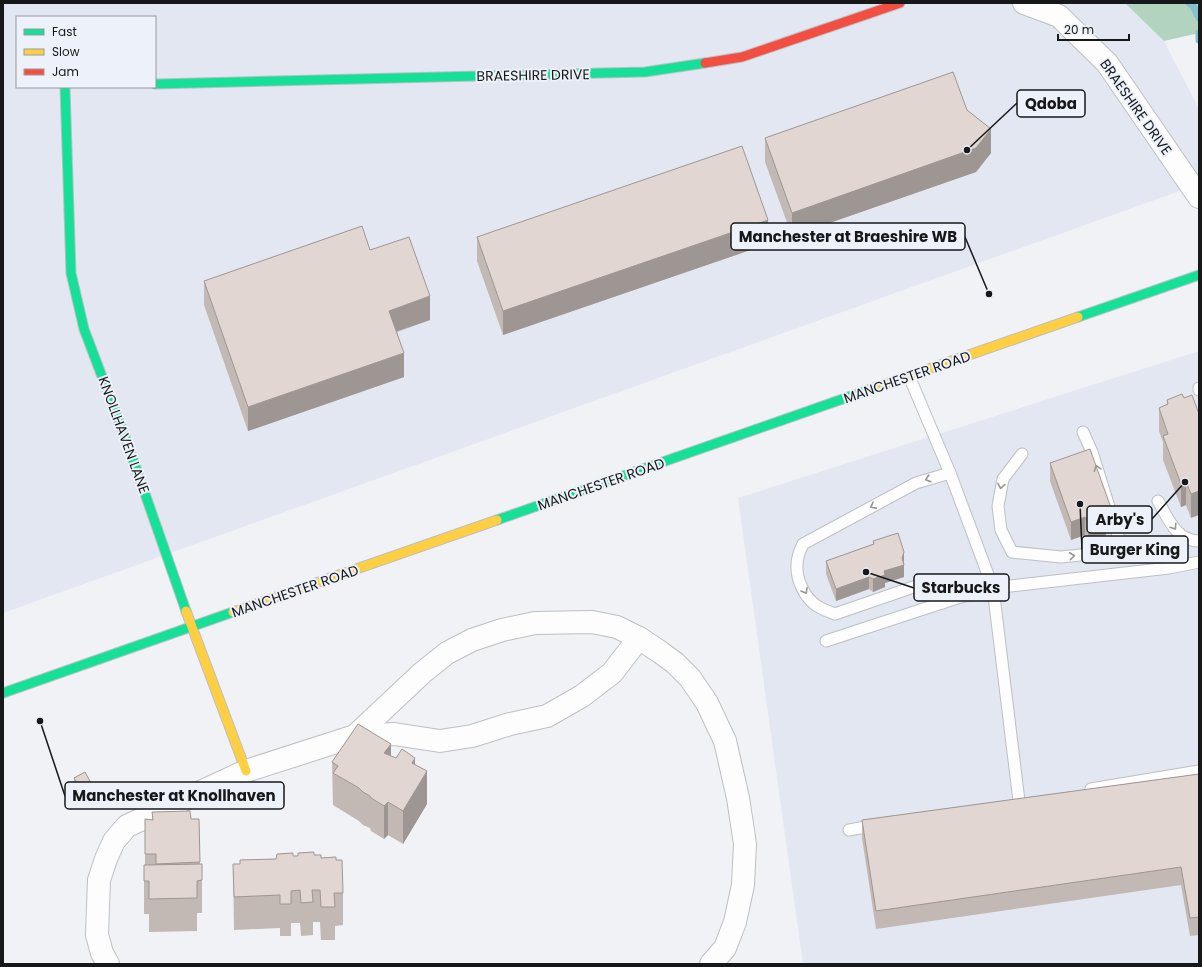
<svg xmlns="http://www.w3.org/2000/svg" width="1202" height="967" font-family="Poppins,sans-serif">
<rect width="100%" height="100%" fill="#f0f2f6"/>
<!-- built -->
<g fill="#e2e7f1" fill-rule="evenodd">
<path d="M3 3H1125L1164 41 1199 109V184L3 613ZM17 17H155V87H17Z"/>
<path d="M1199 351V964H803L738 498Z"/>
</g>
<!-- forest -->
<path fill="#b2d4be" d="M1125 3H1199V33L1164 41Z"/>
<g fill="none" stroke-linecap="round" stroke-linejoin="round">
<!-- stream -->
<g stroke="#84c0d0" stroke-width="7">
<path d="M1189 3 1193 6 1199 18"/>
<path d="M1199 33V40"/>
</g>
<defs>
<g id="lane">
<path d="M909 376 950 473 993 588 1019 801"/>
<path d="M1199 388V390"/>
<path d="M1022 454 1003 479 998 506 1001 530 1012 552 1061 557 1110 552 1120 542 1092 452 1083 432"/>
<path d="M1158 501C1168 518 1176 541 1199 541"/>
<path d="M943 603 925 583 835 614C829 612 822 609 817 606 805 598 796 580 797 565 797 558 800 550 803 544L916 483 950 473"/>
<path d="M826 641 954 599 993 588 1169 568 1199 562"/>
<path d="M1091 789 1199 771"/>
<path d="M849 830 877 825"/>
</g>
<g id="street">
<path d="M1024 3 1059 16 1107 63 1199 197"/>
<path d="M355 736 422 673 447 653 472 640 502 630 535 623 592 622 617 627 639 638 660 652 675 663 690 678 707 703 725 741 738 798 745 844 743 885 735 922 725 948 711 964"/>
<path d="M108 964 102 953 97 935 99 880 106 859 114 841 127 826 246 771 355 736 394 734 440 741 472 736 510 724 547 716 582 696 612 673 639 638"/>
</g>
<g id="fast">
<path d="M155 84 645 72 705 63"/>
<path d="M65 87 71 273 84 329 128 445 186 611"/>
<path d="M1078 317 1199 275"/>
<path d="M497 520 874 388"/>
<path d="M3 693 233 612"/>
</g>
<g id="slow">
<path d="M874 388 1078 317"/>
<path d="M186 611 246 771"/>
<path d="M233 612 497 520"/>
</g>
<path id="jam" d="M705 63 742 57 900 3"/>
</defs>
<!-- lane casing -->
<use href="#lane" stroke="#bebfc2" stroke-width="13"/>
<!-- street casing -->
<use href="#street" stroke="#bebfc2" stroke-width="24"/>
<!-- fast casing -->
<use href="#fast" stroke="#bebfc2" stroke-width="11"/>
<!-- slow casing -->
<use href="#slow" stroke="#bebfc2" stroke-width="11"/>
<!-- jam casing -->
<use href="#jam" stroke="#bebfc2" stroke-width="11"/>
<!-- lane -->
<use href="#lane" stroke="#fdfdfe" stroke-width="11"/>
<!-- street -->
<use href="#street" stroke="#fdfdfe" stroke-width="22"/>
<!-- fast -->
<use href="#fast" stroke="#16e098" stroke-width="9"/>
<!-- slow -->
<use href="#slow" stroke="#ffcf43" stroke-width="9"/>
<!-- jam -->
<use href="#jam" stroke="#f24e42" stroke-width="9"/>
</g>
<!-- wall -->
<g fill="#c2b8b4">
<path d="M967 110 991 153 976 172 792 236 765 162V138Z"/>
<path d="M477 237 768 244 503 335 477 261Z"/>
<path d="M370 250 430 320 397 332 404 377 248 431 204 305V281Z"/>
<path d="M1192 395 1191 518 1186 505 1181 507 1163 460V442L1159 431V408L1167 405V400L1184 398Z"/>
<path d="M1050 463 1111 526 1106 528V535L1088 542 1085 535 1071 540 1050 481Z"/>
<path d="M873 541 904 565V577L885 583V587L873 592 869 589 836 601 826 574V561L873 544Z"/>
<path d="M391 756 396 758 415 764 427 804 403 844 388 835 384 839 371 831 370 828 363 825 359 821 333 805 332 762Z"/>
<path d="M1199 774V935L1190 936 1181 885 876 929 862 838V820Z"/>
<path d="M74 778 91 789 80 795 74 785Z"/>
<path d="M152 812 191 819H199L200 864H202V913H197V931L149 932V914H144V865H145V819L152 820Z"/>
<path d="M314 855 321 858 343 893V925L335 926V940H321L320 922H313V935L301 936 300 923H291V936H280V928L234 930 233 864H240Z"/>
</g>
<!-- shaded-wall -->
<g fill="#9e9692">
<path d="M991 129V153L976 172 792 236V213Z"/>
<path d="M768 220V244L503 335V311Z"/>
<path d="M430 296V320L389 334V311Z"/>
<path d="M404 353V377L248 431V407Z"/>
<path d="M1186 482V505L1181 507V484Z"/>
<path d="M1199 491V515L1191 518V494Z"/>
<path d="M1111 508V526L1106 528V535L1088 542V524L1104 511Z"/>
<path d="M1085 517V535L1071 540V522Z"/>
<path d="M904 552V577L885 583V587L873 592V579L902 558Z"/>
<path d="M869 577V589L836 601V589Z"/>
<path d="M391 744V777L384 753Z"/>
<path d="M415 758V791L427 771V804L403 844V811L412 763Z"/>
<path d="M91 783V789L80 795V788Z"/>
<path d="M388 802V835L384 839V806Z"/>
</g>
<!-- building -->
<g fill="#e1d6d1" stroke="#9e9692">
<path d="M953 72 967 110 991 129 976 148 792 213 765 138Z"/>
<path d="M742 146 768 220 503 311 477 237Z"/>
<path d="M362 226 370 250 409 237 430 296 389 311 404 353 248 407 204 281Z"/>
<path d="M1182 394 1184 398 1192 395 1199 414V491L1191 494 1186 482 1181 484 1163 436 1168 434 1159 408 1168 404 1167 400Z"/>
<path d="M1090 449 1111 508 1104 511 1106 517 1088 524 1085 517 1071 522 1050 463Z"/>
<path d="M898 533 904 552 902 558 904 565 884 571 885 575 873 579 869 577 836 589 826 561 874 544 873 541Z"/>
<path d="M358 724 391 744 384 753 396 758 402 749 415 758 412 763 427 771 403 811 388 802 384 806 371 798 370 796 363 792 359 788 333 773 338 766 332 762Z"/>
<path d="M85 772 91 783 80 788 74 778Z"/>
<path d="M1199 774V917L1190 918 1181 867 876 911 862 820Z"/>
<path d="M190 811 191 819H199L200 862 156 864V854H145V819L153 820 152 812Z"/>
<path d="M314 852V855H321V858L336 857V860H342L343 893H334L335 907H321L320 890H312L313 902 301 903 300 890 291 891V904H280V895L234 897 233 864H240V860L276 859 277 854 293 853V856H298V853Z"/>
<path d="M202 864V880L197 881V898L149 899V881H144V865Z"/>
</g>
<!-- one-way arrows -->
<defs><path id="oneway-chevron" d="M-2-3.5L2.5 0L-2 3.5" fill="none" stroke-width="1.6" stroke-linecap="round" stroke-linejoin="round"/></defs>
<g stroke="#959697">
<use href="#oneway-chevron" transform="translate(1097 468) rotate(-108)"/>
<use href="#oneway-chevron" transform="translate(928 479) rotate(163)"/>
<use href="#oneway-chevron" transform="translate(1001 486) rotate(100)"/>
<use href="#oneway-chevron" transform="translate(873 506) rotate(152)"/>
<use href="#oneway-chevron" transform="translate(1174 527) rotate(56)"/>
<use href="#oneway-chevron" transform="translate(1072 556) rotate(-6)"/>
<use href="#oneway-chevron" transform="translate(805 591) rotate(60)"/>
</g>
<g text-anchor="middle" stroke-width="4" stroke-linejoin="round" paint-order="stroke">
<!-- street labels -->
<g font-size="14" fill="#16181a" stroke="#edf1f9">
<text transform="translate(533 75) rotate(-1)" y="5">BRAESHIRE DRIVE</text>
<text transform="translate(1136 107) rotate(55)" y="5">BRAESHIRE DRIVE</text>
<text transform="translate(907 377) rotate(-19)" y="5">MANCHESTER ROAD</text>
<text transform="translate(124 435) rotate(70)" y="5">KNOLLHAVEN LANE</text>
<text transform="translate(601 484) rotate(-19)" y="5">MANCHESTER ROAD</text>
<text transform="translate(295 591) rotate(-19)" y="5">MANCHESTER ROAD</text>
</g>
</g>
<!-- callouts -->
<path fill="none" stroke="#16181a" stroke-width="1.5" d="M967 150L1017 103M989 294L965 237M1185 482L1152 519M1080 504L1082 550M866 572L914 588M40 721L65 796"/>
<g fill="#16181a" stroke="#edf1f9" stroke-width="1.5">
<circle cx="967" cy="150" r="4"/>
<circle cx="989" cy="294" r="4"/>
<circle cx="1185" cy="482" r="4"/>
<circle cx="1080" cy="504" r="4"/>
<circle cx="866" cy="572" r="4"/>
<circle cx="40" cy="721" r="4"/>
</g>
<g fill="#edf1f9" stroke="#16181a" stroke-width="1.5">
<rect x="1017" y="90" width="68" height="27" rx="4"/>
<rect x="731" y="223" width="234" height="27" rx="4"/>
<rect x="1087" y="506" width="65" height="27" rx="4"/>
<rect x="1082" y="536" width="106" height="27" rx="4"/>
<rect x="914" y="574" width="95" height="27" rx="4"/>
<rect x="65" y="782" width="219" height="27" rx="4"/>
</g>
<g font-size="15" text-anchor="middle" font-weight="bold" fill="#16181a">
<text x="1051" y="109">Qdoba</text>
<text x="848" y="242">Manchester at Braeshire WB</text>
<text x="1120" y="525">Arby's</text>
<text x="1135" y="555">Burger King</text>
<text x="961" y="593">Starbucks</text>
<text x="174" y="801">Manchester at Knollhaven</text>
</g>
<!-- border -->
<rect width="1202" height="967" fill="none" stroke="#16181a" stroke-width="8"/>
<!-- legend -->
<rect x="16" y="16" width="140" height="72" fill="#edf1f9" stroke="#979aa0"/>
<rect x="24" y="29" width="20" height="6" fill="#16e098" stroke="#979aa0"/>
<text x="52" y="36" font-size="12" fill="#16181a">Fast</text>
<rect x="24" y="49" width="20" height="6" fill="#ffcf43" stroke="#979aa0"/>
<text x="52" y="56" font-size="12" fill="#16181a">Slow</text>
<rect x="24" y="69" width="20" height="6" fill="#f24e42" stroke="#979aa0"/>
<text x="52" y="76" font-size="12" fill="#16181a">Jam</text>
<!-- scale -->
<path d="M1058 34v6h71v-6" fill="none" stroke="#16181a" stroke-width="2"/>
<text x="1064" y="34" font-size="12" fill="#16181a" stroke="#edf1f9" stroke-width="3" paint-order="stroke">20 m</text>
</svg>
